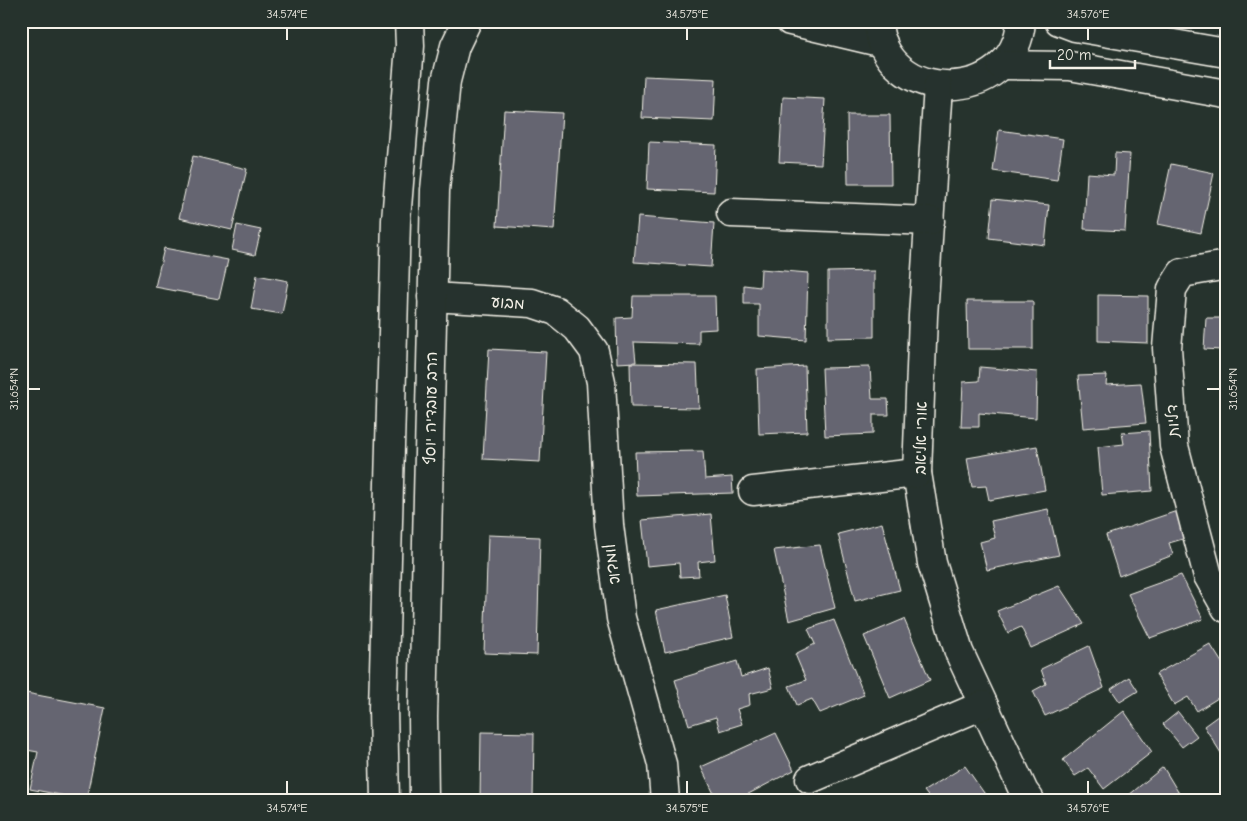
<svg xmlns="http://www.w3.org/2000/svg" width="1247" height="821" font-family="'Comic Neue','Playpen Sans Hebrew',sans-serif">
<rect width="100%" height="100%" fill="#26332d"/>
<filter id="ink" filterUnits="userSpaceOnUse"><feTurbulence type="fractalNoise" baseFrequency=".02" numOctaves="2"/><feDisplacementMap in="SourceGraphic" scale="10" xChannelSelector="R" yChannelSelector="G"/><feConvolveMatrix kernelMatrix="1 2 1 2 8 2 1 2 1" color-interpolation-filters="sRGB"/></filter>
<g filter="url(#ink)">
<!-- building -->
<g fill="#656571" stroke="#f4f1e8">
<path d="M644 76 716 79 714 121 642 118Z"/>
<path d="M783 97 825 99 821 164 779 162Z"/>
<path d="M504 110 562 113 554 230 497 226Z"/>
<path d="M847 115H890L891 184H848Z"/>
<path d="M999 130 1063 139 1057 180 993 171Z"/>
<path d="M649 142 716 145 714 192 647 189Z"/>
<path d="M1115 153 1130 154 1125 231 1084 229 1087 173 1114 175Z"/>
<path d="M193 156 247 169 232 230 179 218Z"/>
<path d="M1171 164 1214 173 1201 233 1158 224Z"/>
<path d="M993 199 1049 205 1045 245 989 238Z"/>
<path d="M638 217 714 223 711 267 634 262Z"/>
<path d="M237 225 261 230 255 255 232 250Z"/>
<path d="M164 248 228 260 219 299 155 287Z"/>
<path d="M761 269 808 273 806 340 759 336V304H744V285L760 287Z"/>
<path d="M874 271V337L828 338V272Z"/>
<path d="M257 275 288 281 282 314 251 309Z"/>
<path d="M1098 295 1148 296V343L1098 341Z"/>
<path d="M633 296H715L716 329 699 330V344L634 342 636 362 617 363 616 318 632 317Z"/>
<path d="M967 301H1033V349H968Z"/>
<path d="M1206 318H1226V365H1221V350L1204 349Z"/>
<path d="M489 349 546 352 540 462 483 459Z"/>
<path d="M630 363 697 364 699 408 631 407Z"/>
<path d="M805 366 807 432 759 434 757 369Z"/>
<path d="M870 367 872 399H888L889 415H873V434L825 436 822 368Z"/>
<path d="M980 367 1037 372 1036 418 979 413V427H961L963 382 979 381Z"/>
<path d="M1107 375 1106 385 1141 383 1146 423 1083 428 1078 376Z"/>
<path d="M1224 387H1226V431H1222Z"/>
<path d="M1149 431 1152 491 1102 495 1098 447 1124 444 1122 433Z"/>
<path d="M1037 446 1045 490 989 500 986 486 972 487 967 458Z"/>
<path d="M703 451 705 479 732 477 733 493 637 496 635 452Z"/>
<path d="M1048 509 1059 555 987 570 980 542 995 538 991 521Z"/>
<path d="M1177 511 1186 538 1169 543 1173 555 1119 576 1106 535Z"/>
<path d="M711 514 715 560 698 562 699 576 680 577 679 563 647 566 642 520Z"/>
<path d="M882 523 900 590 855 601 838 534Z"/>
<path d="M488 535 540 537 537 655 484 653Z"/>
<path d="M820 545 835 608 789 621 774 550Z"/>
<path d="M1181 575 1203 619 1150 638 1128 594Z"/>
<path d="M1059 586 1084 624 1031 648 1021 627 1008 633 997 611Z"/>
<path d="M725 595 733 637 665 652 656 610Z"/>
<path d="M904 619 930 680 890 698 864 636Z"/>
<path d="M834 620 864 695 820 713 812 699 797 705 789 686 806 680 795 654 815 644 808 629Z"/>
<path d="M1210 644 1226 669V693L1197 711 1188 697 1174 705 1156 674Z"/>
<path d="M1089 646 1104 688 1045 716 1033 691 1046 684 1041 669Z"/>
<path d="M737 661 741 677 768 668 773 688 749 694 750 705 737 709 742 724 720 731 716 717 689 725 675 680Z"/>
<path d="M1129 677 1138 691 1120 702 1111 689Z"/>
<path d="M21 692 105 708 86 800 30 789 38 752 21 749Z"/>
<path d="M1226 710V761L1204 726Z"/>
<path d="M1124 711 1152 752 1104 789 1088 768 1075 776 1063 760Z"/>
<path d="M1178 712 1197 736 1182 747 1163 724Z"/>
<path d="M481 732 534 733 533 800H480Z"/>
<path d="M776 733 794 770 737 800H717L701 767Z"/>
<path d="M965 766 989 800H931L924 791Z"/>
<path d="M1163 767 1183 800H1123Z"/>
</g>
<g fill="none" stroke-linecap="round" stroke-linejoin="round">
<defs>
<g id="minor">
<path d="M790 21 883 43"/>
<path d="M878 21C882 106 1015 107 1021 21"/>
<path d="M1059 21 1075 27 1226 53"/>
<path d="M1001 65 1070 66 1226 94"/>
<path d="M938 86 923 316 917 473 932 563 959 652 1024 792 1030 800"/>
<path d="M731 213 930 221"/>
<path d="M1226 268 1221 266 1182 273 1172 289 1167 348 1174 446 1208 576 1226 608"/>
<path d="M432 297 532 303 556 311 577 328 594 351 601 382 609 525 621 618 662 764 665 800"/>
<path d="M753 491 917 473"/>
<path d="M810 779 983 705"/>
<path d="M385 800 383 709 396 220 410 46 409 21"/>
<path d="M424 800 423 717 435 190 446 81 455 46 467 21"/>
</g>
</defs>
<!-- minor casing -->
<use href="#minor" stroke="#f4f1e8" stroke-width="31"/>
<!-- minor -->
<use href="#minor" stroke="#26332d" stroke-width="28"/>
</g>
</g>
<!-- ticks -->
<path fill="none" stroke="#f4f1e8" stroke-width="2" d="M287 28V40M687 28V40M1088 28V40M28 389H40M1207 389H1220M287 781V794M687 781V794M1088 781V794"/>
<g text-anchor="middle" stroke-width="4.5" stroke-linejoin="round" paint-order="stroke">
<!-- street labels -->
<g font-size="16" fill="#f4f1e8" stroke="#26332d">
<text transform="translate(508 302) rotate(4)" y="6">מבוע</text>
<text transform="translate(430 408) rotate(-89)" y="6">הרב עובדיה יוסף</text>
<text transform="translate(1172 421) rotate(-94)" y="6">דליות</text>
<text transform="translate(920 438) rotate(-89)" y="6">אורי אליאב</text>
<text transform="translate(614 564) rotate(83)" y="6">אגמון</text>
</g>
</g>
<!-- margin -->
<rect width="1247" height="821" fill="none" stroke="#26332d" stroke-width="55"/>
<!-- scale -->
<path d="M1050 60v8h85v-8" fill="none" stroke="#f4f1e8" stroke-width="2.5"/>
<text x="1057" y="60" font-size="15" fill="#f4f1e8" stroke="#26332d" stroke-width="4" paint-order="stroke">20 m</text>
<rect x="28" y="28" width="1192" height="766" fill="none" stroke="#f4f1e8" stroke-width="2"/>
<g font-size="12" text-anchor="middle" fill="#f4f1e8">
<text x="287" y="18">34.574°E</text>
<text x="687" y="18">34.575°E</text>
<text x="1088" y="18">34.576°E</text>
<text transform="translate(14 389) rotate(-90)" y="4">31.654°N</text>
<text transform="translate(1233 389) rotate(-90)" y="4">31.654°N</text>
<text x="287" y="812">34.574°E</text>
<text x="687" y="812">34.575°E</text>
<text x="1088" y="812">34.576°E</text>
</g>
</svg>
